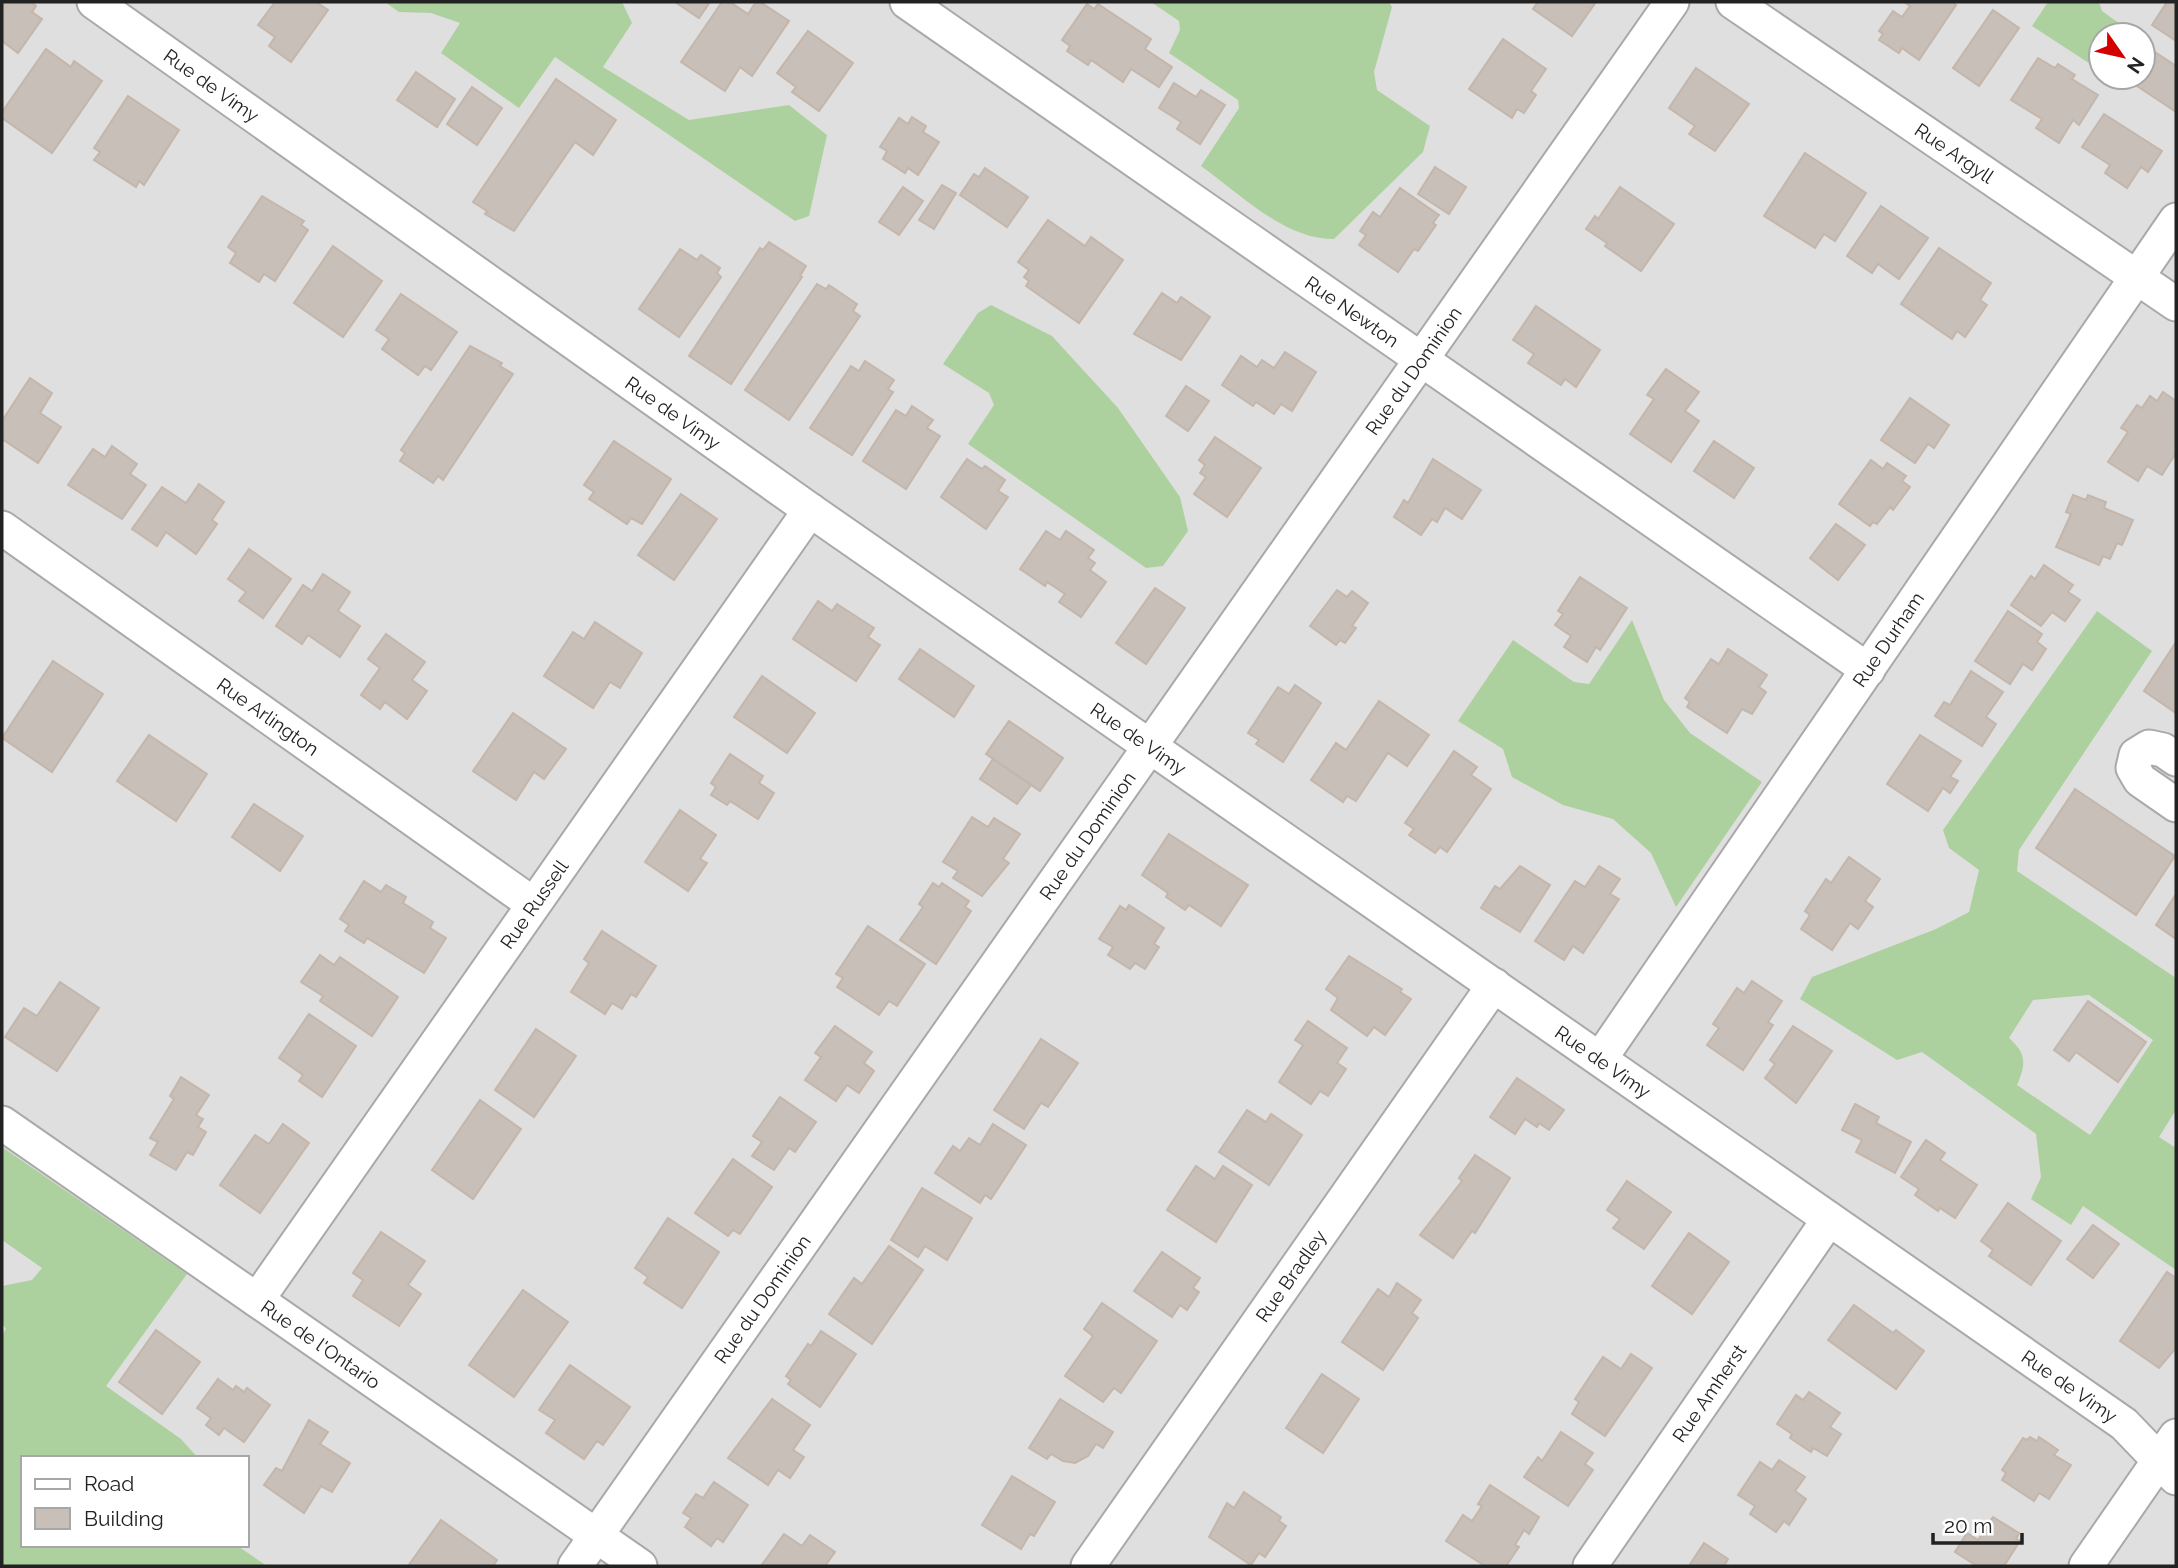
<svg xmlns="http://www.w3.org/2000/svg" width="2178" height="1568" font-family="Raleway,sans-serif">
<rect width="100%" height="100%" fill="#f2efe9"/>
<!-- residential -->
<path fill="#e0dfdf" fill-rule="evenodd" d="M2 2H2176V1566H2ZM2101 35H2143V77H2101ZM23 1458H247V1545H23Z"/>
<!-- forest -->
<g fill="#add19e" fill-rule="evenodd">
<path d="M385 2H622L632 23 603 67 689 120 789 105 827 135 809 216 795 221 555 57 519 108 441 53 460 23 431 13 399 12Z"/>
<path d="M1151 2H1389L1392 7 1374 72 1377 90 1430 126 1423 152 1334 239C1285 240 1239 193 1201 166L1239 108 1238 100 1169 53 1180 30 1179 21Z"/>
<path d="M2048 2H2099L2102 11 2134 34 2101 35V71L2032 26Z"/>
<path d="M991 305 1052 336 1118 408 1180 497 1188 531 1163 566 1146 568 968 444 994 405 989 393 943 364 978 313Z"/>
<path d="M2097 611 2152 651 2019 850 2017 871 2176 978V1110L2159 1137 2176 1148V1270L2083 1206 2071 1225 2031 1199 2041 1177 2036 1134 1922 1052 1897 1060 1800 999 1812 977 1936 929 1969 912 1979 870 1949 848 1943 830ZM2089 995 2153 1040 2090 1135 2017 1085C2026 1064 2027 1054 2009 1038L2033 1000Z"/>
<path d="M1632 620 1664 700 1690 733 1762 782 1676 907 1651 853 1613 819 1563 805 1512 777 1503 749 1458 721 1513 640 1574 682 1589 684Z"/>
<path d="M2 1147 187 1274 106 1386 181 1439 198 1458H23V1545H236L267 1566H2V1335L6 1329 2 1323V1286L32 1280 42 1268 2 1240Z"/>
</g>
<!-- building -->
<g fill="#c7bfb8" stroke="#c4b6ab" stroke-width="2">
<path d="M2 2H31L36 6 32 12 42 19 18 53 2 41Z"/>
<path d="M275 2H316L328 10 291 62 269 46 275 37 258 25Z"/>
<path d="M675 2H710L699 18Z"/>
<path d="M722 2H730L748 14 756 2H760L789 21 752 76 740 67 725 91 681 62Z"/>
<path d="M1538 2H1596L1572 36 1533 9Z"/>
<path d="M1904 2H1951L1956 5 1919 60 1902 48 1899 53 1879 40 1883 34 1879 31 1893 11 1902 17 1910 6Z"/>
<path d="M2167 2H2176V41L2152 25Z"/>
<path d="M1087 4 1094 9 1098 4 1151 39 1145 49 1172 67 1159 87 1131 69 1123 82 1091 60 1088 65 1067 51 1070 46 1062 40Z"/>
<path d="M1993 10 2019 28 1979 86 1953 68Z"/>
<path d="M808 31 853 63 819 111 792 92 796 87 777 73Z"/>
<path d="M1503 39 1546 69 1531 91 1536 95 1524 113 1517 109 1512 118 1469 89Z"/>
<path d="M2149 48 2176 66V112L2128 80 2143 77V58Z"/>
<path d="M46 49 71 67 74 61 102 81 52 153 2 118V112Z"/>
<path d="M2038 58 2055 68 2058 64 2075 75 2072 79 2098 95 2079 125 2073 120 2059 143 2036 128 2042 119 2011 100Z"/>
<path d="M1696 68 1749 104 1715 151 1689 134 1695 126 1669 108Z"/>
<path d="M416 72 455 99 437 127 397 100Z"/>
<path d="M556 79 616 120 593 155 575 142 514 231 485 214 487 211 473 202Z"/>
<path d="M1174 83 1196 97 1201 90 1225 105 1200 144 1177 129 1181 122 1159 108Z"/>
<path d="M472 87 502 108 477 145 447 124Z"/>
<path d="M128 96 179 130 144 185 139 181 136 187 94 160 100 152 94 148Z"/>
<path d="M2104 114 2162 151 2148 172 2141 167 2127 188 2105 173 2110 165 2082 147Z"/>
<path d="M912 117 926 126 923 132 939 142 918 175 908 168 905 173 883 159 887 151 880 147 899 118 908 124Z"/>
<path d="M1805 153 1866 193 1835 241 1824 234 1815 248 1764 216Z"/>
<path d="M1435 167 1466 187 1449 214 1418 194Z"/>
<path d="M985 168 1028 197 1007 227 960 195 974 174 979 177Z"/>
<path d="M942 185 956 193 934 229 919 220Z"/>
<path d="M903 187 923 201 899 235 879 222Z"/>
<path d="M1620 187 1674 224 1641 271 1605 246 1607 243 1586 229 1595 216 1598 219Z"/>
<path d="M1400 188 1439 215 1433 223 1436 225 1418 251 1414 249 1398 272 1359 245 1366 235 1360 231 1373 212 1380 217Z"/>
<path d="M262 196 304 221 301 225 308 230 275 281 264 274 259 282 230 263 236 253 228 247Z"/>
<path d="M1881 206 1928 238 1899 279 1878 264 1872 273 1847 256Z"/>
<path d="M1048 220 1085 246 1091 237 1123 260 1079 323 1026 286 1029 281 1024 277 1029 270 1018 262Z"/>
<path d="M769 242 806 266 800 276 802 277 731 384 689 356 760 248 763 250Z"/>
<path d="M333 246 382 281 343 337 294 303Z"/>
<path d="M1939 248 1991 283 1980 300 1987 305 1965 337 1957 331 1952 339 1901 304Z"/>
<path d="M680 249 697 260 701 255 720 268 717 273 721 277 679 337 639 309Z"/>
<path d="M817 284 826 289 829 285 857 304 853 311 860 316 789 420 745 390Z"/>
<path d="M1162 293 1177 303 1181 297 1210 317 1181 360 1134 334Z"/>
<path d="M401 294 457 332 431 370 425 366 418 375 382 349 389 339 376 330Z"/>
<path d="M1536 306 1600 350 1576 387 1565 379 1561 385 1528 363 1534 354 1513 340Z"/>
<path d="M470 346 502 363 500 366 513 374 443 480 438 476 433 483 400 461 405 453 401 450Z"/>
<path d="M1285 352 1316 372 1292 411 1281 404 1274 414 1256 402 1253 406 1222 385 1241 356 1257 367 1262 360 1274 368Z"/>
<path d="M865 361 894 380 888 389 893 392 852 455 810 428 851 366 859 371Z"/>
<path d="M1666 369 1699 392 1685 411 1699 421 1671 462 1630 434 1654 399 1647 395Z"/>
<path d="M30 378 52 393 40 413 61 427 38 463 2 439V421Z"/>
<path d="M1186 386 1209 401 1188 431 1166 416Z"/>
<path d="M2163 392 2176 401V453L2162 475 2147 466 2138 481 2108 462 2128 432 2121 428 2137 405 2142 408 2150 396 2157 401Z"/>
<path d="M1910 398 1949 425 1934 448 1928 444 1915 463 1881 440Z"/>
<path d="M912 406 933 420 927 428 940 436 906 489 863 461 896 410 906 416Z"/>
<path d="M1215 437 1261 468 1227 517 1194 494 1206 477 1200 473 1205 465 1199 460Z"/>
<path d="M614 441 671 479 642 524 631 518 627 524 589 499 594 492 584 485Z"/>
<path d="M1714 441 1754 468 1734 498 1694 471Z"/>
<path d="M112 446 137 464 130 474 146 485 122 519 68 485 93 449 105 457Z"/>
<path d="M967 459 982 469 985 466 1005 480 998 491 1008 497 986 529 941 497Z"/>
<path d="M1433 459 1481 490 1462 519 1445 508 1437 522 1432 519 1421 535 1394 517 1404 500 1408 503Z"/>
<path d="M1871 460 1883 469 1887 463 1906 476 1902 481 1910 487 1893 510 1890 507 1877 524 1873 522 1870 526 1839 504Z"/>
<path d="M199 484 224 502 212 520 217 524 196 554 166 532 157 546 132 529 162 487 186 503Z"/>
<path d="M681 494 717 519 674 580 638 555Z"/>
<path d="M2073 495 2086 500 2088 495 2106 502 2104 508 2133 520 2122 545 2117 543 2110 559 2103 556 2099 565 2056 547 2071 514 2066 512Z"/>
<path d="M1836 524 1865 545 1838 580 1810 558Z"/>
<path d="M1046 531 1060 540 1066 531 1094 550 1088 558 1095 563 1090 570 1106 582 1081 617 1059 602 1065 594 1047 582 1045 586 1020 569Z"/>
<path d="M249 549 291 579 263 618 239 601 246 592 228 579Z"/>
<path d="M2044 565 2073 585 2068 592 2080 600 2065 621 2052 612 2041 626 2011 605 2031 576 2035 579Z"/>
<path d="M323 574 350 592 338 611 360 626 340 657 308 635 302 644 276 626 303 585 312 591Z"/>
<path d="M1580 577 1627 608 1600 650 1596 647 1587 662 1564 647 1571 636 1555 625 1563 614 1558 611Z"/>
<path d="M1155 588 1185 608 1146 664 1116 643Z"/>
<path d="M1337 590 1347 597 1352 591 1368 603 1352 626 1356 628 1345 643 1340 640 1336 645 1310 626Z"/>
<path d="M818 601 832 611 837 604 874 628 868 637 880 645 856 681 793 639Z"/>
<path d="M2008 611 2042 634 2037 642 2046 649 2032 670 2023 664 2010 684 1975 661Z"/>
<path d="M595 622 642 653 620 688 610 682 593 708 544 676 573 632 584 639Z"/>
<path d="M386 634 425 662 412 680 427 691 407 719 385 702 380 709 361 695 380 668 368 659Z"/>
<path d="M2176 642V713L2144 691Z"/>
<path d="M920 649 974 686 954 717 899 679Z"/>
<path d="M1728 649 1767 675 1759 687 1766 692 1752 714 1742 709 1727 733 1687 707 1690 702 1685 698 1711 659 1719 664Z"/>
<path d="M53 661 103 694 52 772 2 738Z"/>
<path d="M1971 671 2003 692 1986 717 1996 724 1982 746 1935 716 1944 702 1950 705Z"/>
<path d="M762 676 815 713 787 753 734 717Z"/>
<path d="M1295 685 1321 703 1283 762 1256 744 1259 740 1248 733 1278 687 1289 694Z"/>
<path d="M1379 701 1429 735 1407 766 1388 753 1356 801 1347 796 1343 802 1311 780 1336 743 1346 750Z"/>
<path d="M513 713 566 749 544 779 534 772 516 800 473 771Z"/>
<path d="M1009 721 1063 758 1040 791 986 754Z"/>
<path d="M149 735 207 774 176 821 117 781Z"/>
<path d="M1920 735 1961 761 1950 777 1958 781 1950 793 1943 788 1928 811 1887 784Z"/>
<path d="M1454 751 1477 767 1471 775 1491 789 1447 852 1440 847 1435 853 1409 835 1414 829 1405 823Z"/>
<path d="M730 754 763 776 759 783 774 793 758 819 730 801 727 805 711 795 716 787 711 783Z"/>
<path d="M993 759 1031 785 1017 804 980 779Z"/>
<path d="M2075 789 2175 856 2136 915 2036 848Z"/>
<path d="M254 804 303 836 280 871 232 837Z"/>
<path d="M680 810 716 835 700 859 707 863 688 891 645 862Z"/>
<path d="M972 817 988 827 994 818 1020 834 1003 859 1009 863 982 896 953 878 958 871 943 862Z"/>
<path d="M1169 834 1248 885 1221 926 1189 905 1185 910 1166 897 1168 893 1142 875Z"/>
<path d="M1849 857 1880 879 1865 901 1873 907 1858 929 1850 923 1832 950 1801 929 1810 915 1805 911 1826 879 1831 883Z"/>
<path d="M1520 866 1550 885 1520 932 1481 908 1495 886 1500 889Z"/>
<path d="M1599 866 1620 879 1610 894 1619 899 1583 953 1573 946 1564 960 1535 941 1575 881 1585 887Z"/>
<path d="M364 881 381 892 386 885 406 897 403 903 433 922 430 928 446 938 424 973 367 938 364 943 345 931 349 925 340 919Z"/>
<path d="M933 883 939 887 942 883 969 901 965 907 971 911 936 964 900 940 923 907 919 904Z"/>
<path d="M2176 894V939L2156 925Z"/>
<path d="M1129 905 1164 928 1154 944 1159 947 1145 969 1135 963 1130 969 1108 955 1113 947 1099 939 1120 906 1126 910Z"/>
<path d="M868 926 925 964 897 1006 889 1001 879 1015 837 987 843 978 836 974Z"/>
<path d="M602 931 656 966 636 997 631 994 622 1009 612 1003 605 1014 571 992 589 963 584 959Z"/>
<path d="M320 955 334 965 340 957 398 997 372 1036 320 1001 323 996 301 982Z"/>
<path d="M1349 956 1402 989 1400 992 1411 999 1385 1035 1374 1027 1367 1036 1331 1010 1338 998 1326 989Z"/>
<path d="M1752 981 1782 1001 1768 1022 1773 1025 1743 1070 1707 1045 1719 1028 1713 1024 1737 988 1744 993Z"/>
<path d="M60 982 99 1008 57 1071 5 1037 24 1008 37 1016Z"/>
<path d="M2088 1001 2146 1042 2118 1082 2076 1052 2069 1061 2054 1050Z"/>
<path d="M309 1014 356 1046 322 1097 299 1081 303 1075 279 1058Z"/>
<path d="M1308 1021 1347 1048 1337 1063 1346 1069 1328 1096 1320 1091 1311 1104 1279 1082 1303 1045 1295 1040Z"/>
<path d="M835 1026 872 1052 864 1063 874 1071 859 1093 847 1085 836 1101 805 1080 821 1057 815 1053Z"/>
<path d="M1793 1026 1832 1051 1796 1103 1765 1078 1775 1064 1770 1060Z"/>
<path d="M536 1029 576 1056 534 1117 495 1090Z"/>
<path d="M1041 1039 1078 1063 1048 1107 1041 1103 1024 1129 994 1110Z"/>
<path d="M181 1077 209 1095 196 1115 203 1119 198 1127 206 1132 193 1155 187 1152 176 1170 150 1155 158 1142 150 1138 174 1099 170 1096Z"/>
<path d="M1517 1078 1564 1110 1549 1130 1539 1123 1537 1127 1525 1119 1515 1134 1490 1117Z"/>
<path d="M780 1097 816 1122 795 1152 789 1148 774 1170 752 1156 762 1142 753 1136Z"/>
<path d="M480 1100 521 1129 473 1199 432 1170Z"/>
<path d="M1855 1104 1879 1117 1876 1123 1911 1142 1895 1173 1856 1152 1862 1140 1842 1130Z"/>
<path d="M1247 1110 1266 1122 1271 1114 1302 1135 1269 1185 1219 1152Z"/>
<path d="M283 1124 309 1143 260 1213 220 1185 255 1135 269 1144Z"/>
<path d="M993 1124 1026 1145 991 1199 985 1195 980 1203 935 1173 953 1146 960 1151 969 1138 980 1145Z"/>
<path d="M1926 1140 1945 1153 1940 1160 1977 1185 1955 1218 1940 1208 1938 1211 1915 1195 1919 1189 1901 1177Z"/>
<path d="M1475 1155 1510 1178 1475 1233 1472 1231 1453 1258 1420 1235 1462 1181 1459 1178Z"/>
<path d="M733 1159 772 1187 740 1234 733 1230 728 1236 695 1213Z"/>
<path d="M1196 1166 1215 1179 1223 1166 1252 1185 1216 1242 1167 1210Z"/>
<path d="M1627 1181 1671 1212 1644 1249 1613 1228 1620 1219 1607 1210Z"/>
<path d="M922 1188 972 1218 947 1260 925 1246 918 1257 891 1240Z"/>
<path d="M2008 1203 2061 1241 2031 1285 1989 1256 1993 1250 1981 1241Z"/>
<path d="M668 1218 719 1252 682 1308 644 1283 648 1277 635 1268Z"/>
<path d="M2093 1225 2119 1244 2093 1278 2067 1259Z"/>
<path d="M381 1232 425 1261 408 1285 421 1294 399 1326 353 1296 363 1280 353 1273Z"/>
<path d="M1689 1233 1729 1262 1692 1314 1652 1286Z"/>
<path d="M889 1246 923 1270 872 1344 829 1314 854 1278 862 1284Z"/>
<path d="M1162 1252 1200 1278 1193 1288 1199 1292 1187 1310 1180 1305 1172 1317 1134 1291Z"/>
<path d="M2167 1272 2176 1278V1348L2159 1368 2120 1341Z"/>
<path d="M1397 1283 1421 1300 1412 1313 1418 1318 1383 1370 1342 1342 1378 1289 1389 1297Z"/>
<path d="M523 1290 568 1322 514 1397 469 1365Z"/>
<path d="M1102 1303 1157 1341 1121 1393 1114 1388 1103 1402 1065 1376 1093 1336 1084 1329Z"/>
<path d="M1854 1305 1893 1333 1896 1330 1924 1351 1896 1389 1828 1340Z"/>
<path d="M156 1330 200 1362 162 1414 119 1382Z"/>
<path d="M821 1331 856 1354 820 1407 788 1384 791 1380 786 1376 808 1344 811 1346Z"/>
<path d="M1631 1354 1652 1368 1605 1436 1572 1414 1579 1402 1575 1399 1603 1357 1621 1369Z"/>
<path d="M570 1365 630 1407 603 1445 597 1441 584 1459 546 1433 555 1420 539 1410Z"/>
<path d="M1322 1374 1359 1399 1323 1453 1286 1428Z"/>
<path d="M218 1379 233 1390 236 1386 244 1392 247 1388 270 1405 244 1442 224 1428 219 1435 206 1425 211 1418 197 1408Z"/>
<path d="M1809 1392 1840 1413 1830 1427 1841 1434 1827 1456 1813 1448 1811 1452 1790 1438 1792 1434 1777 1424 1796 1395 1803 1400Z"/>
<path d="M772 1399 810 1425 793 1450 804 1457 790 1478 778 1470 768 1485 728 1458Z"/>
<path d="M1060 1399 1113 1432 1103 1448 1096 1444 1088 1456 1075 1463 1063 1461 1051 1454 1047 1459 1029 1448Z"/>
<path d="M309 1420 328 1432 320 1444 350 1463 332 1492 321 1486 304 1513 264 1485 276 1468 282 1471Z"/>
<path d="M1561 1432 1593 1453 1585 1464 1593 1470 1568 1506 1524 1477 1538 1457 1542 1461Z"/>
<path d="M2030 1437 2037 1441 2039 1437 2058 1450 2054 1455 2071 1465 2049 1499 2039 1493 2034 1501 2002 1480 2006 1473 2002 1470 2023 1438 2027 1440Z"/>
<path d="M1779 1460 1805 1477 1795 1491 1806 1499 1789 1525 1784 1521 1776 1532 1750 1514 1755 1506 1738 1495 1760 1462 1772 1470Z"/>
<path d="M1012 1476 1055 1502 1034 1536 1030 1534 1021 1549 982 1525Z"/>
<path d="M714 1482 748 1505 723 1542 717 1538 711 1546 685 1527 691 1518 683 1513 696 1494 703 1498Z"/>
<path d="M1490 1485 1539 1517 1529 1534 1524 1530 1515 1545 1519 1547 1506 1566H1485L1446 1541 1463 1515 1472 1521 1482 1506 1478 1504Z"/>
<path d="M1244 1492 1281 1517 1279 1521 1286 1526 1265 1557 1259 1553 1251 1565 1209 1537 1227 1503 1234 1508Z"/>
<path d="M1993 1517 2019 1533 2016 1539 2020 1541 2004 1566H1977L1955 1552 1967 1533 1978 1540Z"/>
<path d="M441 1520 497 1560 493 1566H408Z"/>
<path d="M784 1534 802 1546 810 1535 835 1552 825 1566H761Z"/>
<path d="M1704 1543 1728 1559 1724 1566H1689Z"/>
</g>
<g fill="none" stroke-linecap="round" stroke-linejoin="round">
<defs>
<g id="minor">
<path id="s1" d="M94 2 810 510 2124 1424 2176 1478"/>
<path id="s2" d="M907 2 1868 670"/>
<path id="s3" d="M1733 2 2176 304"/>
<path id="s4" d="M2 528 533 904"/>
<path d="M2176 759 2163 750 2149 747 2136 755 2133 768 2140 780 2176 805"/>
<path id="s5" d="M1600 1059 2176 220"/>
<path id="s6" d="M2 1123 640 1566"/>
<path id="s7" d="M257 1300 810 510"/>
<path id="s8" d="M575 1566 1672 2"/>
<path id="s9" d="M1088 1566 1494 985"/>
<path id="s10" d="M1590 1566 1829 1219"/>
<path d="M2086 1566 2176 1436"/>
</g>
</defs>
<!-- minor casing -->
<use href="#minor" stroke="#a9a9a9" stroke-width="37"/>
<!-- minor -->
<use href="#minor" stroke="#fff" stroke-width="33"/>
</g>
<g text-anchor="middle" stroke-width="5" stroke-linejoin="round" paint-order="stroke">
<!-- street labels -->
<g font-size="19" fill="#222" stroke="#fff">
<text dy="7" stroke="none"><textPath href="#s1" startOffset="144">Rue de Vimy</textPath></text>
<text dy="7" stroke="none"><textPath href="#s3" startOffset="268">Rue Argyll</textPath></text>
<text dy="7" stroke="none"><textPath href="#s2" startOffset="542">Rue Newton</textPath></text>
<text dy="7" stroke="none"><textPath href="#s8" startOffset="1460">Rue du Dominion</textPath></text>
<text dy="7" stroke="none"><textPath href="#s1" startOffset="710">Rue de Vimy</textPath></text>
<text dy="7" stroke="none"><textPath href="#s5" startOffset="509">Rue Durham</textPath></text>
<text dy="7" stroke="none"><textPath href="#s4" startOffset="326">Rue Arlington</textPath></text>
<text dy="7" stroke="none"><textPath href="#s1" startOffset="1278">Rue de Vimy</textPath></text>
<text dy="7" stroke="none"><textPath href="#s8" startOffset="892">Rue du Dominion</textPath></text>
<text dy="7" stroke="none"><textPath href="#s7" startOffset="483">Rue Russell</textPath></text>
<text dy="7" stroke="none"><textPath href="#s1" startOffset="1844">Rue de Vimy</textPath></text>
<text dy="7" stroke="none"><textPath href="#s9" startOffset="354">Rue Bradley</textPath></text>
<text dy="7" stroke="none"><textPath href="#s8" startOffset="326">Rue du Dominion</textPath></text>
<text dy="7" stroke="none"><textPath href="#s6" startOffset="388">Rue de l'Ontario</textPath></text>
<text dy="7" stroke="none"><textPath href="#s1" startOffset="2412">Rue de Vimy</textPath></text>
<text dy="7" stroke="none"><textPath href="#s10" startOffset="210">Rue Amherst</textPath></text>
</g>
</g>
<!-- border -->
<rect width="2178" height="1568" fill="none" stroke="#222222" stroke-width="7"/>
<!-- legend -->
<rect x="21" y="1456" width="228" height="91" fill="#ffffff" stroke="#a7a7a7" stroke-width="2"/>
<rect x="35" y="1479" width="35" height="10" fill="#ffffff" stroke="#a7a7a7" stroke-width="2"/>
<text x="84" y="1491" font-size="21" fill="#222222">Road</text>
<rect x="35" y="1508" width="35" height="21" fill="#c7bfb8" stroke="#a7a7a7" stroke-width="2"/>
<text x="84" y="1526" font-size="21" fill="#222222">Building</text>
<!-- north arrow -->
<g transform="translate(2122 56) rotate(124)"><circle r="33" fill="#ffffff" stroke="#a7a7a7" stroke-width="2"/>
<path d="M0-5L12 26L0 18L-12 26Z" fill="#d40000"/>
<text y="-10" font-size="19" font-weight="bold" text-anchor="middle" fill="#222222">N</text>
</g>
<!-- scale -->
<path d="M1933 1533v10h89v-10" fill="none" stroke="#222222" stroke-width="3.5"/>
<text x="1944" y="1533" font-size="21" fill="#222222" stroke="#ffffff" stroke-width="5" paint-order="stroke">20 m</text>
</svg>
